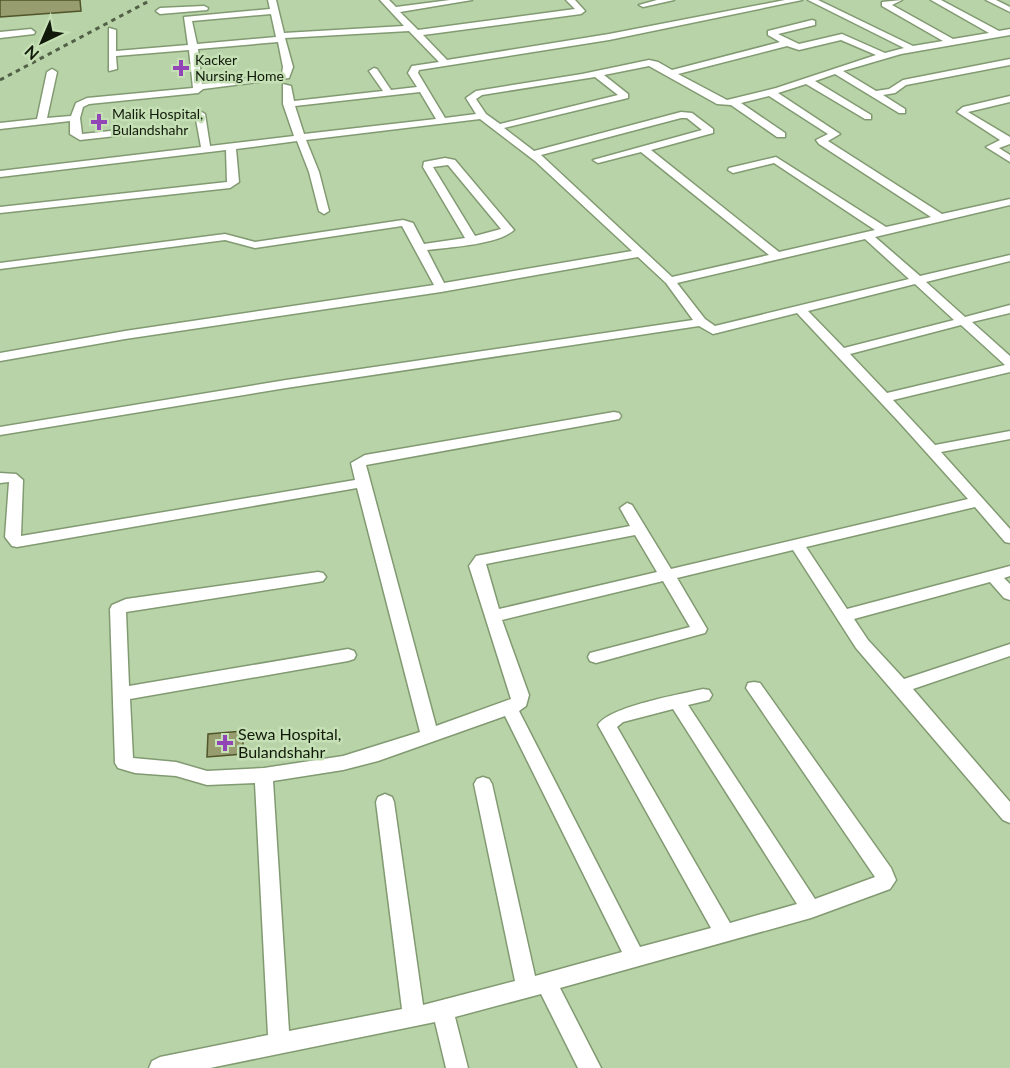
<svg xmlns="http://www.w3.org/2000/svg" width="1010" height="1068" font-family="Lato,sans-serif">
<rect width="100%" height="100%" fill="#b9d3a8"/>
<!-- building -->
<g fill="#979d6f" stroke="#51552a" stroke-width="1.5">
<path d="M0 0H80L81 11 0 17Z"/>
<path d="M243 731V754L207 757 208 734Z"/>
</g>
<g fill="none" stroke-linecap="round" stroke-linejoin="round">
<defs>
<g id="street">
<path d="M268 0H276L284 33 404 26 380 0H389L396 7 450 0H472L400 12 418 30 575 9 566 0H575L585 11 581 14 423 35 447 60 609 34 785 0H802L609 40 419 70 418 73 445 118 476 114 466 98 476 91 582 74 649 60 658 62 672 70 780 42 768 35V31L812 20 815 21V25L778 34 799 44 842 34 885 53 904 48 808 0H818L913 46 943 41 882 6V2L902 0 892 5 953 39 989 33 931 0H941L999 31 1010 29V35L901 54 843 71 876 91 889 89 903 80 1010 59V65L906 85 895 93 883 95 905 109V113H899L835 74 815 81 871 115V119H865L806 84 778 93 840 134 828 141 942 214 1010 199V205L875 237 920 276 1010 255V261L926 282 965 317 1010 305V313L972 322 1010 356V372L893 400 935 445 1010 431V439L941 452 1010 529V543L1005 542 975 507 806 547 847 609 1010 566V576L1004 578 1010 584V600L1004 598 990 582 854 619 868 640 904 679 1010 644V656L913 689 1010 802V823L1003 820 856 648 793 550 677 578 707 629 705 633 596 663 590 661 588 657 590 653 690 627 663 581 502 620 529 695 526 706 519 711 640 947 711 928 598 725C608 707 681 694 703 689L709 690 712 695 709 700 688 705 815 899 875 877 746 688 748 683 754 682 760 683 891 868 896 880 890 889 811 918 560 988 601 1068H578L541 994 455 1017 468 1068H446L435 1022 210 1068H149L152 1061 160 1057 268 1035 255 783 207 785 176 776 135 773 118 768 115 763 110 609 112 605 126 599 318 572 323 573 326 577 323 581 318 582 126 612 129 686 348 649 354 651 356 655 354 659 348 661 130 699 133 758 176 762 207 771 264 768 343 756 420 732 357 488 17 547 12 546 5 537 9 482 0 483V473L16 474 23 480 21 536 355 480 351 463 365 455 614 412 619 413 621 416 619 419 614 420 366 465 436 726 511 699 469 566 476 556 630 526 620 508 627 503 632 505 671 569 968 499 899 422 797 313 713 334 699 326 286 388 0 435V427L286 380 693 320 666 283 638 257 441 292 125 339 0 361V353L125 331 434 285 402 226 255 248 225 240 0 269V263L225 234 255 242 403 220 413 223 424 244 465 238 423 167 424 162 445 158 455 160 514 230C497 245 450 247 427 250L444 283 632 251 535 161 480 119 306 140 319 172 329 211 324 214 319 211 309 172 297 141 236 149 239 182 230 188 0 213V207L227 182 226 150 0 177V171L201 147 195 114 200 111 205 114 210 146 294 136 283 104V84L291 86 294 101 383 91 369 71 374 68 377 69 391 90 417 87 408 73 412 66 439 62 409 31 285 38 293 67 289 78 203 89 198 93 89 104 83 107 80 118 82 134 139 128 142 129V133L80 140 70 134V121L0 129V123L37 119 47 72 52 69 57 72 47 118 71 116 76 103 87 98 193 88 189 50 116 56 117 69 109 71V28L116 30V51L188 45 184 17 270 9ZM271 14 276 37 197 44 192 21ZM841 40 876 55 776 88 727 100 678 74 787 46 799 50ZM278 42 283 67 282 74 202 84 198 49ZM649 66 717 104 731 105 777 137H785V133L741 103 769 96 828 134 816 140 819 144 931 217 886 227 776 157 729 168 728 170 733 173 774 163 875 230 779 252 651 150 713 133V129L692 113 681 112 534 151 504 128 628 98V94L604 75ZM595 77 618 95 500 124 486 114 476 99 482 95ZM420 92 436 119 304 134 295 106ZM681 118H687L702 130 593 160 598 163 641 152 769 255 672 277 541 155ZM448 165 501 229 475 236 433 167ZM865 239 909 279 715 326 705 319 677 283ZM915 284 954 320 844 348 808 311ZM961 325 1005 365 887 393 850 354ZM635 535 657 572 499 609 486 564ZM673 709 797 904 730 923 617 727 623 722ZM505 716 622 952 535 976 492 784 489 779 483 777 477 779 474 784 515 981 423 1005 394 802 392 797 385 794 378 797 376 802 402 1009 289 1031 273 781 343 770 378 761Z"/>
<path d="M657 0H674L643 7 639 5Z"/>
<path d="M986 0H996L1010 7V12Z"/>
<path d="M204 6 208 8 207 10 160 14 156 11 160 8Z"/>
<path d="M31 29 35 32 34 34 0 38V32Z"/>
<path d="M1010 96V102L968 112 1010 137V144L999 148 1010 155V162L986 147 1000 140 957 112 963 107Z"/>
</g>
</defs>
<!-- street casing -->
<use href="#street" stroke="#829a72" stroke-width="3"/>
<!-- street -->
<use href="#street" fill="#fff" fill-rule="evenodd"/>
<!-- rail -->
<path stroke="#516046" stroke-width="3" stroke-dasharray="4.5 4.5" stroke-linecap="butt" d="M0 80 151 0"/>
</g>
<!-- markers -->
<g fill="#9145b6" stroke="#c6e0b5" stroke-width="2">
<path d="M178 59h6v6h6v6h-6v6h-6v-6h-6v-6h6z"/>
<path d="M96 113h6v6h6v6h-6v6h-6v-6h-6v-6h6z"/>
<path d="M222 734h6v6h6v6h-6v6h-6v-6h-6v-6h6z"/>
</g>
<g text-anchor="middle" stroke-width="5" stroke-linejoin="round" paint-order="stroke">
<!-- far-poi labels -->
<g font-size="14" fill="#111a0a" stroke="#c6e0b5" text-anchor="start">
<text x="195" y="65">Kacker<tspan x="195" dy="16">Nursing Home</tspan></text>
<text x="112" y="119">Malik Hospital,<tspan x="112" dy="16">Bulandshahr</tspan></text>
</g>
<!-- poi labels -->
<g font-size="16" fill="#111a0a" stroke="#c6e0b5" text-anchor="start">
<text x="238" y="740">Sewa Hospital,<tspan x="238" dy="18">Bulandshahr</tspan></text>
</g>
</g>
<!-- north arrow -->
<g transform="translate(42 42) rotate(224)" stroke="#c6e0b5" stroke-width="4.5" paint-order="stroke">
<path d="M0-4.5L10 22L0 15L-10 22Z" fill="#111a0a"/>
<text y="-9" font-size="16" font-weight="bold" text-anchor="middle" fill="#111a0a">N</text>
</g>
</svg>
